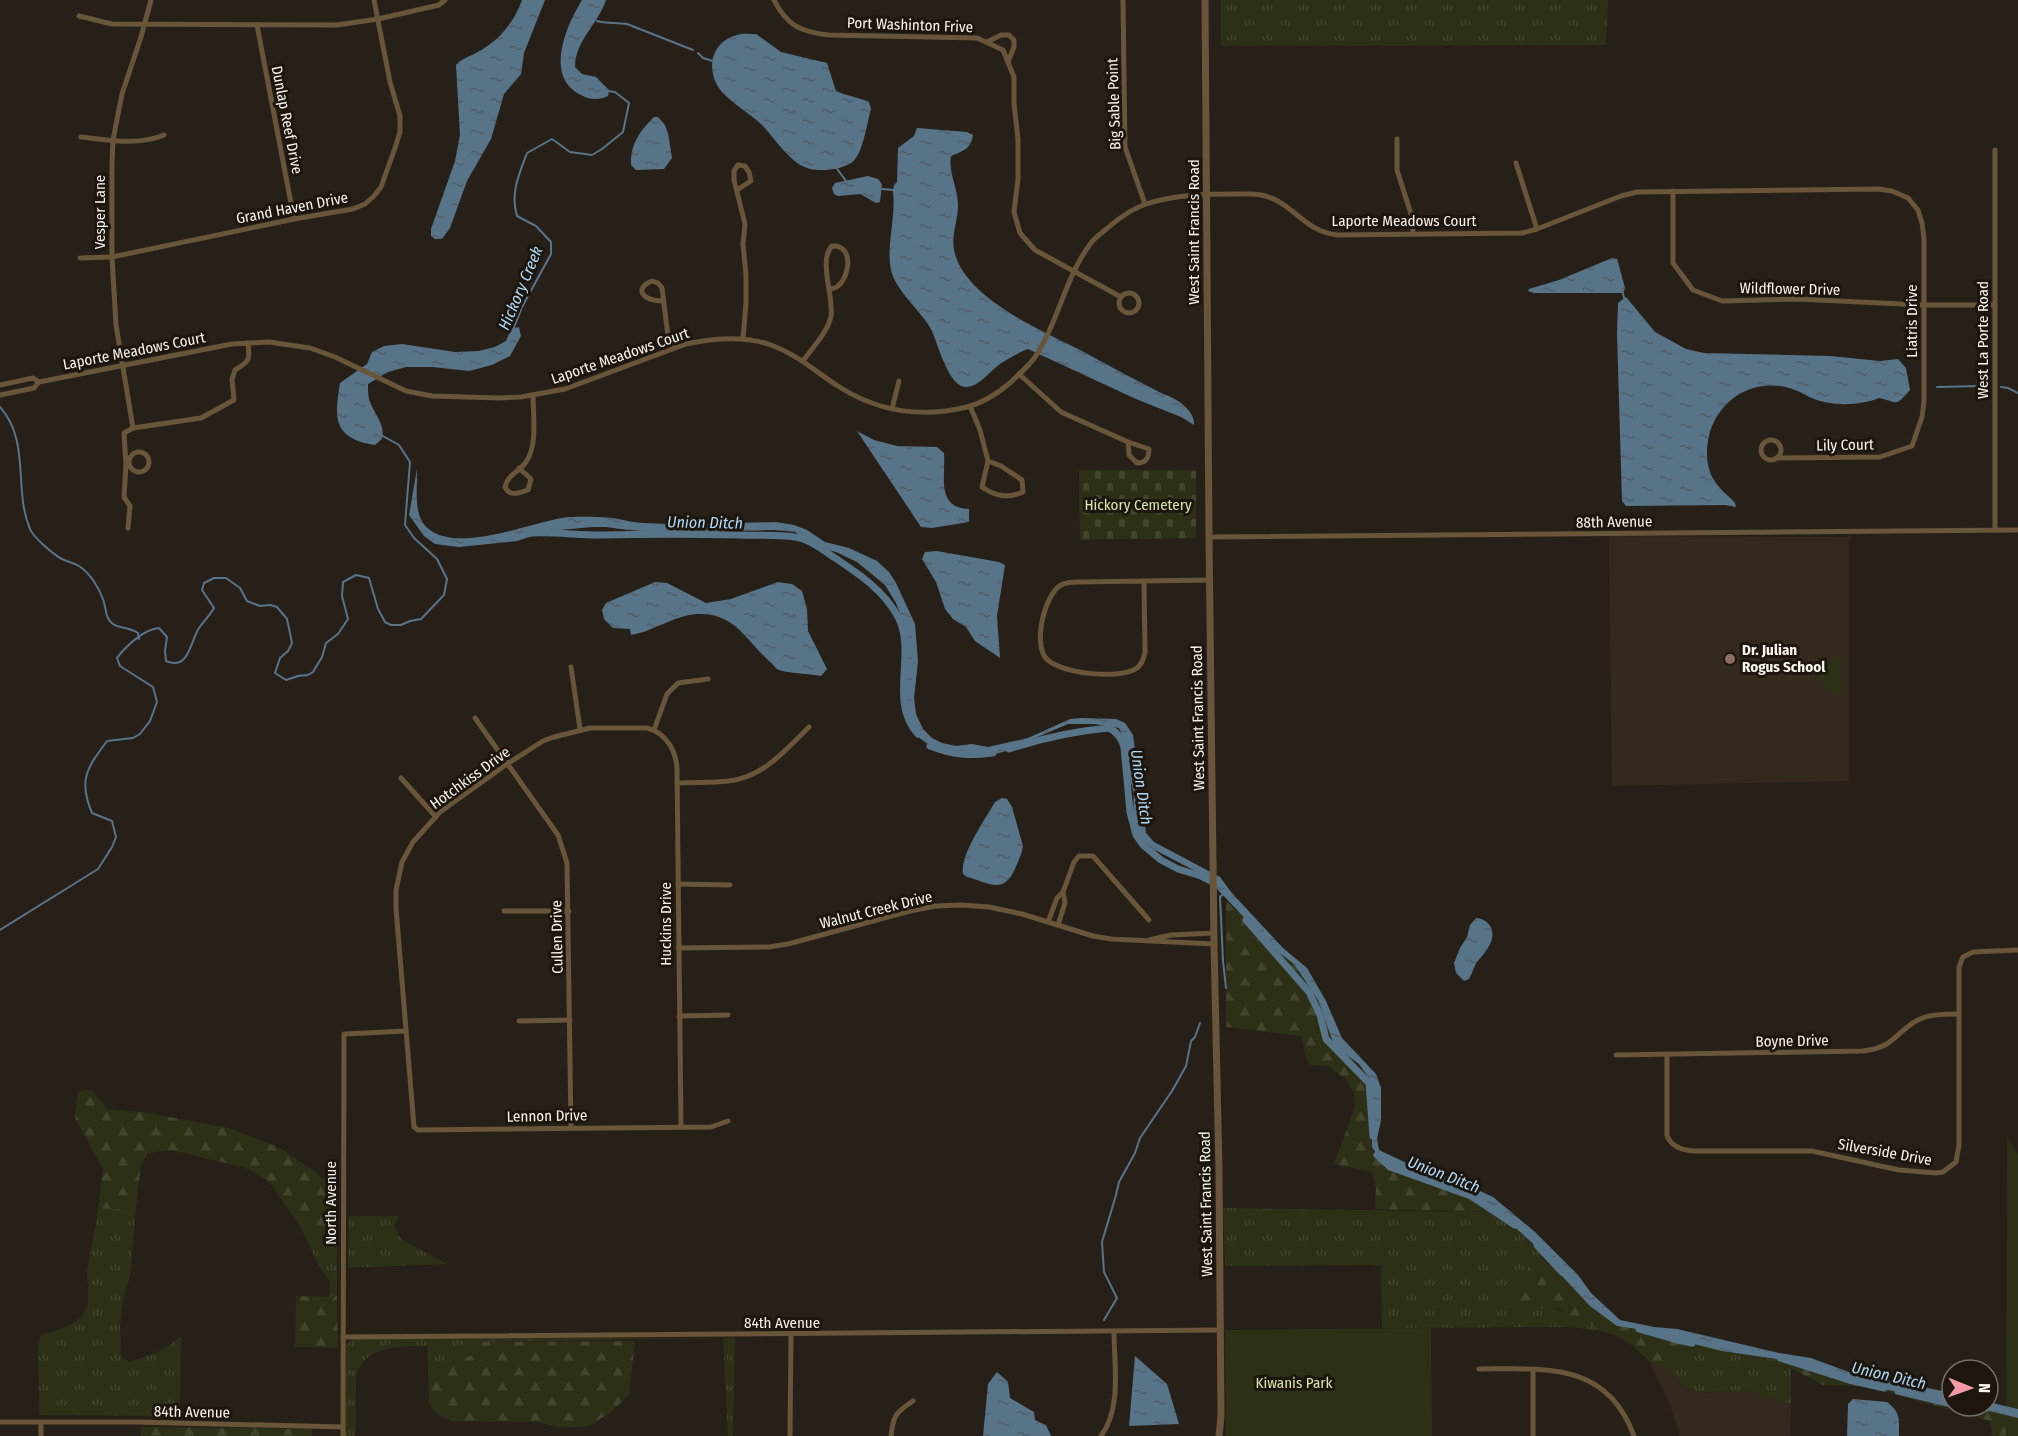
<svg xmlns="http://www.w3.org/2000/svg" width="2018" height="1436" font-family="'Fira Sans Condensed',sans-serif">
<defs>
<pattern id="grass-tufts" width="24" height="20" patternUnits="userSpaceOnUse" patternTransform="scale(1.5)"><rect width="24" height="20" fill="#2d3016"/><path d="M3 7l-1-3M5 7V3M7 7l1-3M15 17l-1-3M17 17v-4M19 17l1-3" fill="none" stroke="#42442d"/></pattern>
<pattern id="forest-firs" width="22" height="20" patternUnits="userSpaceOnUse" patternTransform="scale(1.5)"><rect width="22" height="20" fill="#2d3016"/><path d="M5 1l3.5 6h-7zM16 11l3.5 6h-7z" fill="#42442d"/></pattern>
<pattern id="cemetery-stones" width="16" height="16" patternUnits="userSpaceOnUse" patternTransform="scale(1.5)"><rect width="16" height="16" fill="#2d3016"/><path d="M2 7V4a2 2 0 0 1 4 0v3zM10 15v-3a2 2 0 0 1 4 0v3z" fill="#42442d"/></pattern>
<pattern id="water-ripples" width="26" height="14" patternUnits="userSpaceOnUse" patternTransform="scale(1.5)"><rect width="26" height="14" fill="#587489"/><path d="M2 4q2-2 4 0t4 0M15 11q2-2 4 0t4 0" fill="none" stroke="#525e68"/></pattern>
</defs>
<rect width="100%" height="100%" fill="#262018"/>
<!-- built -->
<g fill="#33291c">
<path d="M1609 536 1852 537 1849 540V781L1612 786Z"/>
<path d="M1649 1361 1668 1371 1685 1387 1699 1393 1723 1391H1747L1791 1404 1790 1436H1680L1668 1399Z"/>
</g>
<!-- grass -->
<g fill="url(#grass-tufts)">
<path d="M1221 0H1608L1606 45 1221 46Z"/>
<path d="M136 1208 130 1276 124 1297 120 1324 121 1356 128 1362C150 1356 164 1351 181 1336L180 1416 39 1415 38 1347 41 1334C58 1331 86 1323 88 1302 89 1289 86 1276 88 1264 91 1246 96 1227 98 1209Z"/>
<path d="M1223 1208 1498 1212 1539 1249 1552 1257 1556 1264 1528 1267V1282L1523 1316C1544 1305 1552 1305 1572 1317 1577 1320 1575 1318 1581 1319 1588 1321 1592 1325 1596 1330L1569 1327 1382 1328 1381 1265 1225 1266Z"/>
<path d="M349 1216H399L394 1225 401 1239 447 1264 348 1268Z"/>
<path d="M301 1228 337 1229V1297H329L330 1281 319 1266Z"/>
<path d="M354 1338H735L733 1436H728L723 1338 483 1342 479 1352 458 1361 428 1363 427 1346C405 1346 364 1345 357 1374 354 1390 357 1418 355 1436H345L346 1345Z"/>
<path d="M1709 1347 1773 1359 1791 1360V1404L1747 1391H1723L1699 1393 1685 1387 1668 1371 1673 1369 1678 1350Z"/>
</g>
<!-- forest -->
<g fill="url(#forest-firs)">
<path d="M1226 900 1273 948 1294 964 1318 1000 1333 1042 1365 1071 1369 1078 1372 1097V1147L1373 1151 1382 1161 1468 1193 1481 1199 1498 1212 1375 1209 1376 1188 1372 1172 1334 1164 1355 1107 1354 1093 1347 1081 1329 1066 1310 1065 1305 1055 1302 1036 1226 1027Z"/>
<path d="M92 1090 107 1109 142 1112 229 1128 280 1148 314 1171 338 1191 337 1229 301 1228 269 1182 246 1168 171 1150 148 1153 141 1165 136 1208 98 1209 103 1169 75 1118 78 1091Z"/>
<path d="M1556 1264 1562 1276 1590 1306 1617 1326 1656 1332 1709 1347 1679 1350 1673 1369 1668 1371 1649 1361 1633 1346 1614 1334 1596 1330 1590 1323 1582 1319H1574L1560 1309 1544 1308 1523 1316H1516L1514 1313V1284L1528 1282V1266Z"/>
<path d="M296 1296 337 1297 338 1348 295 1347Z"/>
<path d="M635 1341 629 1395 611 1412 589 1426 562 1428 538 1422 452 1421 440 1416 429 1405 428 1363 458 1361 479 1352 482 1342Z"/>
<path d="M1791 1360 1816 1366 1854 1380 1898 1392H1909L1952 1402V1406H1962L1978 1413 1988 1411 2004 1413 2006 1414V1436H1992L1990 1421 1864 1386 1823 1385 1791 1368Z"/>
<path d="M141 1427 312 1429V1436H141Z"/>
</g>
<!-- cemetery -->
<path fill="url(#cemetery-stones)" d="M1079 470H1196V538L1080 540Z"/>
<!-- green -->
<g fill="#2d3016">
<path d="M1834 657H1842L1843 689 1834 695 1818 677Z"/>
<path d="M2007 1136 2018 1154V1436H2006Z"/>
<path d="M1431 1328 1432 1436H1226L1225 1330Z"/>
</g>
<!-- water -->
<g fill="url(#water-ripples)">
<path d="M522 0H545L524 53 521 74 504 94 491 139 467 181 450 228 442 239H435L431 236V229L455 161 460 135 456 65C462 58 469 57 476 53 498 42 514 23 522 0Z"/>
<path d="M582 0H606C598 24 575 41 575 67L582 74 596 77 609 90 608 96C600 100 589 100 581 95 544 77 566 26 582 0Z"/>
<path d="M756 34 781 52 827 63 836 91C847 96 858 97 869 102L871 109C867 122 863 156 851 163 840 170 819 172 807 168 790 163 774 137 761 124 749 113 733 104 722 92 705 72 710 42 737 35 743 33 750 34 756 34Z"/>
<path d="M654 117H658L665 125 668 133 672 158 664 169 636 170 631 165C630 144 640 131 654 117Z"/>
<path d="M917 128 967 132 973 135C971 149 963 151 951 156 948 173 958 188 958 205 958 222 950 237 955 254 968 300 1043 331 1082 351 1109 366 1136 380 1163 394 1176 398 1195 410 1194 425L1181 417 1136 399 1028 349C1018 353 1009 358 1000 364 990 371 979 387 966 387 949 387 938 345 932 331 922 311 896 292 891 270 886 245 896 218 893 192L894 185 897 182 898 148 914 136Z"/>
<path d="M868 176 878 179 882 184 880 202 876 203 860 194 838 196 834 194 832 188 835 183Z"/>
<path d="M1612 258 1617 259 1618 262 1625 288 1623 293H1534L1528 291 1529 289 1559 280Z"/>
<path d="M1626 297 1655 332 1686 349 1704 353 1830 356 1880 361 1898 359 1906 368 1910 390C1894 408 1899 402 1879 398 1862 405 1837 406 1820 401 1811 399 1804 393 1795 390 1761 377 1726 393 1712 426 1706 441 1704 465 1714 480 1719 489 1728 495 1735 503L1736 507 1725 505 1626 506 1622 501 1617 334 1618 303Z"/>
<path d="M519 327 521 336 510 356 492 365 469 371 433 367H406L388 372 368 384C368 389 368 395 369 399 373 413 386 424 382 439L375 445C333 438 334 419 340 383L367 364 372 352 384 346 402 344 455 352 479 351 495 347 506 341 511 329Z"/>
<path d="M857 431 874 440 897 446 937 447 944 453C946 475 935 508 969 509V522L932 528 921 527Z"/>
<path d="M417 469C418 490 411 520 433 532 464 550 528 524 562 518 577 516 597 517 612 518 622 519 633 523 643 523 687 525 732 523 776 522L794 525 807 530 825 542 849 548 877 561 889 572 896 583 915 624 918 661 914 698 916 714 923 729 932 738 942 743 956 746 972 744 988 747 1028 738 1070 719 1081 718 1116 719 1125 723 1133 735 1146 833 1154 842 1220 877 1231 892 1283 948 1307 968 1326 1001 1342 1038 1376 1074 1381 1088V1120L1377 1139 1379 1150 1419 1169 1449 1177 1493 1197 1535 1232 1578 1275 1591 1293 1620 1320 1654 1327 1677 1329 1779 1353 1811 1358 1849 1372 1952 1393V1402L1909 1392H1898L1880 1388 1803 1363 1722 1351 1690 1343 1656 1332 1617 1326 1590 1306 1562 1276 1552 1257 1539 1249 1491 1206 1481 1199 1443 1183 1389 1164 1379 1158 1372 1147V1097L1369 1078 1359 1064 1341 1051 1333 1042 1318 1000 1294 964 1273 948 1220 892 1201 874 1155 850 1139 838 1133 814 1134 794 1127 767 1125 743 1119 728 1094 724H1068L1021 744 1014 749 995 754 935 749 918 737 913 730 909 718 905 701 908 655 905 627 896 603 885 585 857 562 836 552 815 547 795 532 774 530 671 533 628 530 606 527H592L548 531 517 541 459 547 435 544 424 536 409 515Z"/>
<path d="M937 551 999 562 1005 565 997 616 1000 658 975 641 966 627 953 619 945 609 936 582 922 559 925 552Z"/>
<path d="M655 582 667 583 706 603 731 599 778 582 792 584 802 591 807 609 808 631 827 669 821 676C812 674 786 673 779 670 776 669 772 663 769 661 745 639 735 613 698 614 674 615 655 631 631 635L630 629 613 628 604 619 602 610 606 603Z"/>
<path d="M1002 798 1007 799 1012 807 1023 846C1022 854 1018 861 1015 869 1003 895 990 883 967 877L963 874C960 854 985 820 995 802Z"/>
<path d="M1476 918C1491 919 1497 934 1489 946 1486 952 1481 957 1477 962 1474 966 1472 974 1469 979L1464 981 1456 973 1454 963 1460 948 1467 937 1470 925Z"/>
<path d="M1135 1356 1167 1384 1179 1424 1129 1426Z"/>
<path d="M997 1372 1008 1382 1010 1398 1034 1412 1035 1420 1046 1425 1051 1436H983L988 1384Z"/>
<path d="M1853 1399 1887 1402C1901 1413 1899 1419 1899 1436H1847L1848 1404Z"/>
<path d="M1988 1402 2018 1409V1418L1989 1411 1978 1413 1962 1406H1988Z"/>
</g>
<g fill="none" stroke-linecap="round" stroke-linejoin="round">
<!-- stream -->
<g stroke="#587489" stroke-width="2">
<path d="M597 21C606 24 617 22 627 24L693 50"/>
<path d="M698 53 703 58 713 61"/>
<path d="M835 166 846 181"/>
<path d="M882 189 894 190"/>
<path d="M1623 293 1624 298"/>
<path d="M513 330 522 307 551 254V242L536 226 517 216C510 194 519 174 527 153L552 139 570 152 592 155 602 149 623 132 629 103 615 92 608 91"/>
<path d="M1937 387 1981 386"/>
<path d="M2001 387 2008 388 2018 393"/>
<path d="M0 407C31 442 13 489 30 529 33 537 54 555 62 559 68 562 74 563 79 566 90 573 99 588 103 599 106 607 105 619 113 624 118 628 129 627 138 633L139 639"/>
<path d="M1223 894 1220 897 1223 961 1226 988"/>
<path d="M0 930 98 869 112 847 116 837 112 821 92 813C78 780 87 768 107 741L133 738 140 734 150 721 157 702 153 687 120 666 117 658C126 646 144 629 159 628L167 637 165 651 166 661C189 671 190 642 199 628 204 621 210 615 214 608L202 590 204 583 214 578H226L240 588 247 601 260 606 270 605 277 607 287 619 292 643 288 651 280 658 275 673 286 680 298 676 308 675 313 672 322 657 326 643 338 634 348 619 342 596 343 582 356 575 369 578 378 609 385 622 391 625H401L410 621 421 619 444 595 447 579 437 559 414 538 405 525 410 462 399 445 381 435"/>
<path d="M1104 1320 1117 1298 1104 1272 1102 1242 1116 1195 1119 1182 1135 1153 1140 1138 1172 1091 1186 1066 1191 1041 1195 1037 1200 1023"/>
</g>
<!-- canal -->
<g stroke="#587489" stroke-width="7">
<path d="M532 533C554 532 577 535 600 535 647 534 694 534 741 535 760 536 782 534 800 538 812 541 822 549 832 556 856 572 884 590 898 617 917 653 888 702 918 734"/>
<path d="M930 746C953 755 969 756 993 753"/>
<path d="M1009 749C1043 738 1074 731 1109 728 1117 732 1122 739 1124 747L1130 812 1136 835 1143 845 1161 860 1178 869 1201 876 1213 882"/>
<path d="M1246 920 1309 992 1320 1015 1326 1039 1369 1083 1373 1136"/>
<path d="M1377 1155 1390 1167 1471 1196 1515 1225"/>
<path d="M1537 1245 1562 1272"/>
<path d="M1639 1329 1677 1340 1692 1343"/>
<path d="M1780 1358 1849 1380 1884 1388"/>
<path d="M1898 1391 1952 1404"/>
</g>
<!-- minor -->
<g stroke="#68553a" stroke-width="5">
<path d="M774 0C787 26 801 32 829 35L977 38 1003 50 1014 77V104L1018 139V179L1014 212 1020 233 1035 250 1121 297"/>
<path d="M1123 0 1125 147 1145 204"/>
<path d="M79 16 112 24 337 25 378 19 439 5 445 0"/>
<path d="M257 25 294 219"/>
<path d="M987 42 1001 35H1009L1014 40V47L1008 62"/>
<path d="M81 137C109 140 138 146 164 135"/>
<path d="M1397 139V170L1412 217 1413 233"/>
<path d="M1516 163 1537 229"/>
<path d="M737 190 751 181 749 172 745 166 738 165 734 171V180L745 224 743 244 746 275V303L743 339"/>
<path d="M1673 191V263L1693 290 1722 301 1797 299 1923 305H1995"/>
<path d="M80 258 112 257 294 219 353 209 365 204 374 196 381 187 395 148 400 132V116L390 82 374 0"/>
<circle cx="1129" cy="303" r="10"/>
<path d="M663 301C645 302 632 289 652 281L658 283 662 288 668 336 672 349"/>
<path d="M803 361C812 348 828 332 831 316 834 297 818 260 832 246 853 244 851 275 838 286 838 287 831 289 829 290"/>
<path d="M1019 374 1061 412 1128 442 1129 455 1137 463C1146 463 1149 458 1149 449L1128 442"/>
<path d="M0 385 33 378 39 382 232 344 269 342 310 348 335 357 406 391 432 396 499 398 521 397 565 389 686 344C714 338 744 335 771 345 798 355 817 373 841 388 880 412 922 418 967 407 983 403 998 393 1010 383 1018 375 1029 366 1035 357 1059 321 1065 277 1091 243 1096 236 1105 231 1111 225 1121 217 1134 208 1146 204 1179 193 1216 194 1250 194 1291 194 1300 232 1338 235L1522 233 1537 229 1621 196 1637 192 1879 189 1892 191 1908 198 1918 210 1922 223 1924 238V402L1922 417 1912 446 1880 457 1776 458"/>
<path d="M0 395 34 388 39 382"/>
<path d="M970 406 980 430 988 461 982 487C995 496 1007 499 1023 492L1022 480 1001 466 988 461"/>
<path d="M892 409 899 381"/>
<path d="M133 428 116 325 112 257V162L113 140 122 94 141 37 151 0"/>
<circle cx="1771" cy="450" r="10"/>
<circle cx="139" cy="462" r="10"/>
<path d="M129 464 126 465 124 433 133 428 201 418 234 400 232 379 235 370C250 361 250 360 248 343"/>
<path d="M126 465 124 497 130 506 128 528"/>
<path d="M519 468 531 479 528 490C519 493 510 497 505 487 508 474 519 472 526 462 538 445 533 415 533 395"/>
<path d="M1995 530V150"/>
<path d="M1209 537 2018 530"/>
<path d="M1144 582 1145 652C1144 658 1142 664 1137 668 1121 680 1057 674 1045 657 1034 642 1044 595 1061 585 1066 582 1073 582 1079 582L1210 580"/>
<path d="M571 667 580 729"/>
<path d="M475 718 558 835 567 863 571 1128"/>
<path d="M654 730 667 694 678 683 708 679"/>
<path d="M401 778 436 817"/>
<path d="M677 783C694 782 712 783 729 781 763 777 786 750 809 727"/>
<path d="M678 884 730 885"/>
<path d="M504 911H569"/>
<path d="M1048 922 1057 898 1063 892"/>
<path d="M1058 925 1065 903 1063 892 1074 862 1079 856H1093L1149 920"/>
<path d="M1149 940 1171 935 1214 933"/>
<path d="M678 948 769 947 788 944 910 911 936 906 961 905 989 907 1022 914 1093 936 1111 939 1214 944"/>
<path d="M679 1016 728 1015"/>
<path d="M519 1021 570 1020"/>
<path d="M1667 1054V1136C1672 1147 1682 1150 1694 1151H1812L1899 1170 1936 1173 1943 1172 1956 1162 1959 1145V967L1963 957 1973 952 2018 950"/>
<path d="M1616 1055 1863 1051C1897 1047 1895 1031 1920 1019 1931 1014 1945 1014 1958 1014"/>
<path d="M681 1126 677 769C676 750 666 733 647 728H590L554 737 543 741 507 764 440 812 413 842 402 862 396 890V908L414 1127 418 1130 711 1127 728 1121"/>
<path d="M343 1337 1220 1330"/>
<path d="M1479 1369C1545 1369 1607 1361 1634 1436"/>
<path d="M0 1422H135L343 1427"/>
<path d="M41 1436V1423"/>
<path d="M343 1436 344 1034 406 1031"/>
<path d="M790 1436 791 1335"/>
<path d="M891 1436C893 1416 896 1412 913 1401"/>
<path d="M1101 1436C1122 1408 1114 1365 1114 1331"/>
<path d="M1533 1436V1369"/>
</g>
<!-- tertiary -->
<path stroke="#68553a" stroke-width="7" d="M1205 0 1209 537 1214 944 1219 1170 1221 1416 1219 1436"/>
</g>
<!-- markers -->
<circle fill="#8d6e63" stroke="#1d160f" stroke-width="2" cx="1730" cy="659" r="6"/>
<g text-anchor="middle" stroke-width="6" stroke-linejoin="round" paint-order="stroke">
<!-- street labels -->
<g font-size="15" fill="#f9f4ef" stroke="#1d160f">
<text transform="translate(910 25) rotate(2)" y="5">Port Washinton Frive</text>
<text transform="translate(1114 104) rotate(-92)" y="5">Big Sable Point</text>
<text transform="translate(287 120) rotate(79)" y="5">Dunlap Reef Drive</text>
<text transform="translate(292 208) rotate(-11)" y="5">Grand Haven Drive</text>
<text transform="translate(100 212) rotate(-90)" y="5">Vesper Lane</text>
<text x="1404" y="226">Laporte Meadows Court</text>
<text transform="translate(1194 232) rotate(-90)" y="5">West Saint Francis Road</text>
<text transform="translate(1790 289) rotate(1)" y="5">Wildflower Drive</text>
<text transform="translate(1912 321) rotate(-90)" y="5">Liatris Drive</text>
<text transform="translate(1983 340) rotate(-90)" y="5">West La Porte Road</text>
<text transform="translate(134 351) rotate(-11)" y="5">Laporte Meadows Court</text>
<text transform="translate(620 356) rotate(-19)" y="5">Laporte Meadows Court</text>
<text transform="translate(1845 445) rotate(-1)" y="5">Lily Court</text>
<text transform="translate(1614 522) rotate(-1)" y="5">88th Avenue</text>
<text transform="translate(1198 718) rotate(-91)" y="5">West Saint Francis Road</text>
<text transform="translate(470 778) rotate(-36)" y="5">Hotchkiss Drive</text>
<text transform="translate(876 910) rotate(-14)" y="5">Walnut Creek Drive</text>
<text transform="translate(666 924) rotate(-90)" y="5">Huckins Drive</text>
<text transform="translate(557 937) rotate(-91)" y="5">Cullen Drive</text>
<text transform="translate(1792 1041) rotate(-1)" y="5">Boyne Drive</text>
<text transform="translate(547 1116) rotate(-1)" y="5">Lennon Drive</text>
<text transform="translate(1885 1152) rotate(10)" y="5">Silverside Drive</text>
<text transform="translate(331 1203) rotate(-90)" y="5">North Avenue</text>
<text transform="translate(1206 1204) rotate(-91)" y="5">West Saint Francis Road</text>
<text x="782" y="1328">84th Avenue</text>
<text transform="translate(192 1412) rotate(1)" y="5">84th Avenue</text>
</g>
<!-- park labels -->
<g font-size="15" fill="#dae4aa" stroke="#1d160f">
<text x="1138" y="510">Hickory Cemetery</text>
<text x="1294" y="1388">Kiwanis Park</text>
</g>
<!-- poi labels -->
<g font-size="15" font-weight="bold" fill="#f9f4ef" stroke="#1d160f" text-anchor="start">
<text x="1742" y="655">Dr. Julian<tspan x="1742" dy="17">Rogus School</tspan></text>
</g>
<!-- water labels -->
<g font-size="16" font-style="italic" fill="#b0daf9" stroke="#1d160f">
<text transform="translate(520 288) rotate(-67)" y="6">Hickory Creek</text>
<text transform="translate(705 522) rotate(1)" y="6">Union Ditch</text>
<text transform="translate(1142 787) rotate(82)" y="6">Union Ditch</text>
<text transform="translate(1444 1174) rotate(21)" y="6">Union Ditch</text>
<text transform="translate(1889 1375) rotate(13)" y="6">Union Ditch</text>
</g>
</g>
<!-- north arrow -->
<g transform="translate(1970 1388) rotate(91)"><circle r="28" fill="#1d160f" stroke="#756f69" stroke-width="1.5"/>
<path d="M0-4.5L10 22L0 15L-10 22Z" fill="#f49aa6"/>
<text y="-9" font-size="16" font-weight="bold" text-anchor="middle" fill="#f9f4ef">N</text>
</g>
</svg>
